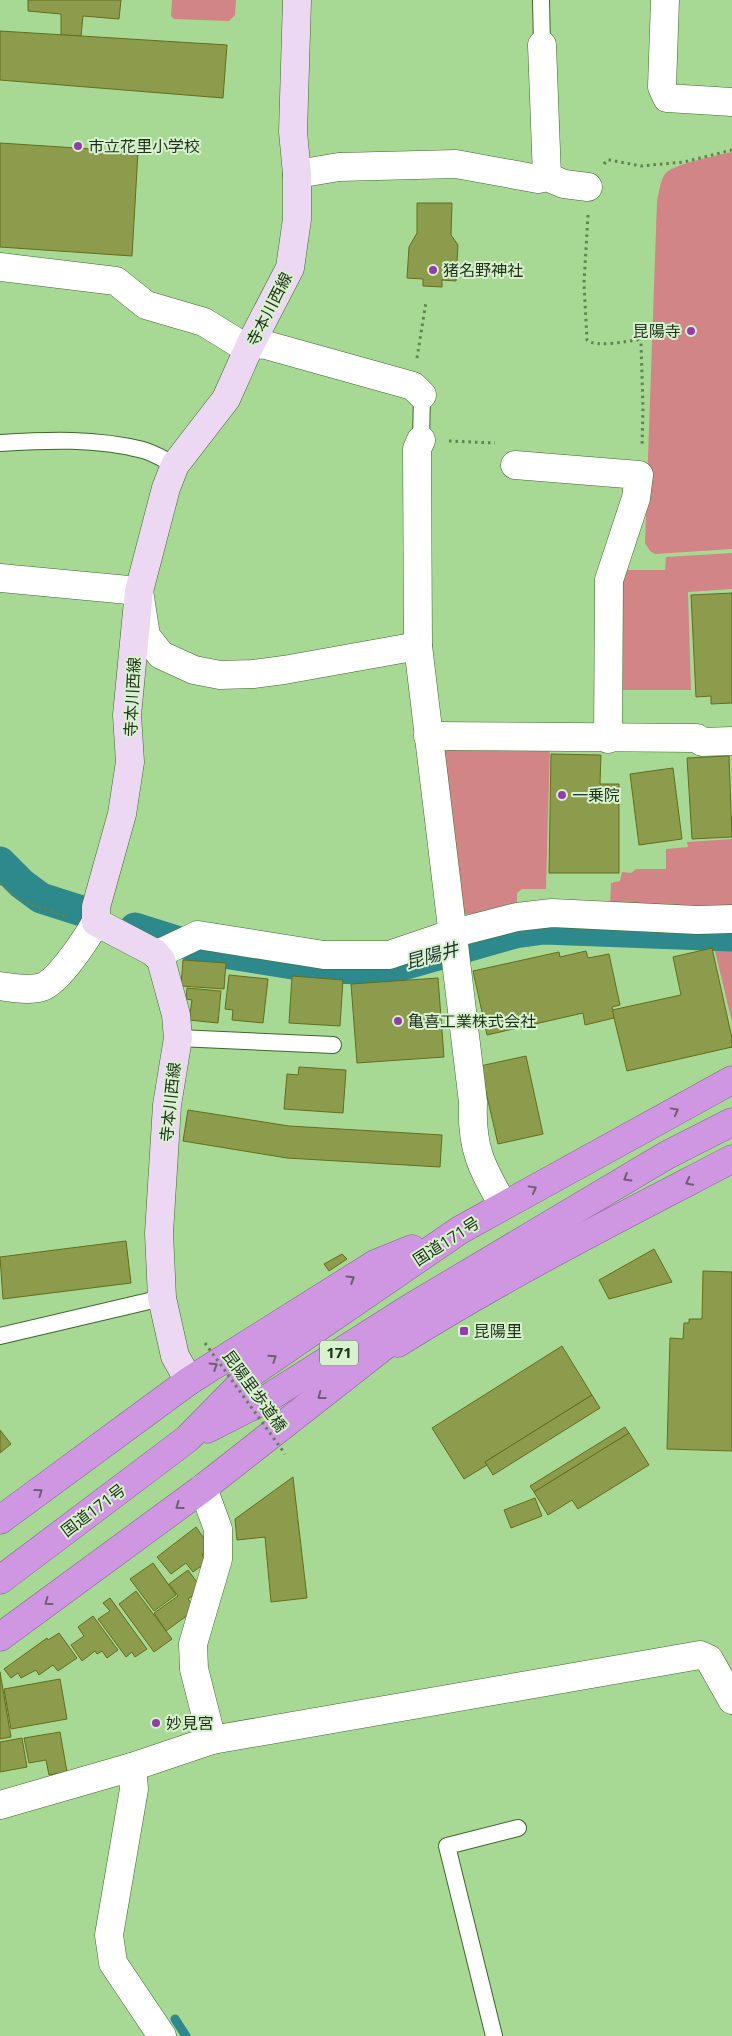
<svg xmlns="http://www.w3.org/2000/svg" width="732" height="2036" font-family="'Open Sans','Noto Sans JP',sans-serif">
<rect width="100%" height="100%" fill="#a7d995"/>
<!-- green -->
<g fill="#d28587">
<path d="M172 0H236L235 15 229 21 174 19 171 16Z"/>
<path d="M732 152V549L655 554 650 551 645 543 657 201C659 193 660 181 665 174 672 164 719 155 732 152Z"/>
<path d="M732 553V589L688 592 691 690H621V570H665L666 557Z"/>
<path d="M443 743 550 745 546 889H522L517 893V908L462 915Z"/>
<path d="M732 839V910L610 906 611 883 620 881 622 872 631 873 636 869H666V849L688 847 687 842Z"/>
<path d="M732 943V1022L715 951 719 944Z"/>
</g>
<g fill="none" stroke-linecap="round" stroke-linejoin="round">
<!-- stream -->
<path stroke="#2e898c" stroke-width="9" d="M175 2019 186 2036"/>
<!-- canal -->
<g stroke="#2e898c" stroke-width="31">
<path d="M0 862 22 884 41 898 88 913"/>
<path d="M135 928 205 950 318 968 375 969 399 966 515 933 544 929 732 936"/>
</g>
</g>
<!-- building -->
<g fill="#8d9b4c" stroke="#626e1c">
<path d="M28 0H121L119 19 83 16 81 36 61 35V14L28 11Z"/>
<path d="M0 31 227 45 223 98 0 80Z"/>
<path d="M0 143 138 152 132 256 0 247Z"/>
<path d="M417 203H452L451 235 458 245 456 281 442 280V287L423 286V279L407 278 409 247 417 233Z"/>
<path d="M732 593V703L711 704V696L696 697 691 595Z"/>
<path d="M551 754 601 755 600 784H619V873H549Z"/>
<path d="M729 756 732 837 692 839 687 758Z"/>
<path d="M673 768 682 839 639 845 630 774Z"/>
<path d="M712 948 732 1038V1047L627 1071 612 1010 681 995 673 957Z"/>
<path d="M586 951 588 958 609 954 620 1005 612 1007 614 1018 585 1025 583 1013 487 1035 473 971 559 952 560 957Z"/>
<path d="M183 960 226 963 224 989 181 986Z"/>
<path d="M229 975 268 979 263 1023 232 1020 233 1010 225 1009Z"/>
<path d="M292 976 343 980 340 1026 289 1023Z"/>
<path d="M438 978 444 1057 357 1063 351 984Z"/>
<path d="M187 988 221 991 218 1023 189 1020 192 1000 186 999Z"/>
<path d="M526 1056 543 1134 498 1144 480 1066Z"/>
<path d="M299 1067 346 1070 343 1113 284 1109 287 1074 298 1075Z"/>
<path d="M188 1110 289 1126 442 1135 440 1167 287 1158 183 1141Z"/>
<path d="M126 1241 131 1283 3 1299 0 1257Z"/>
<path d="M654 1249 672 1282 609 1299 599 1280Z"/>
<path d="M342 1254 347 1259 329 1271 324 1264Z"/>
<path d="M703 1271 732 1272V1451L667 1449 670 1338 683 1339 684 1323H689V1319H702Z"/>
<path d="M562 1346 592 1395 485 1462 487 1465 464 1479 432 1428Z"/>
<path d="M592 1395 600 1408 493 1475 485 1462Z"/>
<path d="M625 1427 629 1433 534 1492 530 1486Z"/>
<path d="M0 1430 11 1444 0 1453Z"/>
<path d="M629 1433 649 1465 578 1509 572 1500 548 1515 534 1492Z"/>
<path d="M293 1477 307 1598 271 1602 265 1537 237 1540 235 1519Z"/>
<path d="M535 1498 542 1516 511 1528 504 1510Z"/>
<path d="M196 1527 211 1548 202 1555 207 1562 193 1572 186 1563 171 1574 157 1557Z"/>
<path d="M153 1563 176 1595 154 1611 130 1579Z"/>
<path d="M188 1570 202 1589 188 1599 196 1609 166 1631 154 1613 178 1596 169 1584Z"/>
<path d="M136 1591 172 1639 154 1652 119 1604Z"/>
<path d="M110 1598 147 1649 135 1657 132 1652 126 1657 98 1619 110 1611 103 1603Z"/>
<path d="M93 1616 118 1650 107 1658 102 1651 97 1654 95 1651 82 1661 71 1645 84 1636 78 1627Z"/>
<path d="M59 1633 77 1658 58 1671 53 1665 39 1675 36 1670 21 1678 18 1673 11 1678 4 1669 47 1638 48 1640Z"/>
<path d="M0 1672 11 1737 0 1739Z"/>
<path d="M60 1679 67 1719 11 1729 4 1689Z"/>
<path d="M60 1732 67 1772 49 1775 46 1760 29 1763 24 1738Z"/>
<path d="M22 1738 27 1767 0 1772V1742Z"/>
</g>
<g fill="none" stroke-linecap="round" stroke-linejoin="round">
<defs>
<g id="service">
<path d="M541 0 542 45"/>
<path d="M421 440 422 395"/>
<path d="M0 443C48 440 96 438 143 450 154 453 165 460 175 465"/>
<path d="M178 1038 333 1045"/>
<path d="M0 1336 162 1298"/>
<path d="M494 2036 447 1846 518 1828"/>
</g>
<g id="minor">
<path d="M665 0 662 87 667 98 732 102"/>
<path d="M542 45 547 177"/>
<path d="M297 174 339 167 456 164 538 179 547 177 564 184 588 187"/>
<path d="M0 267 116 281 146 305 204 322 238 343 266 345 413 386 422 395"/>
<path d="M421 440 417 449 418 646 473 1102C471 1148 481 1166 503 1205"/>
<path d="M515 465 639 475 636 498 609 580 608 739"/>
<path d="M0 578 139 591 146 636 161 655 194 670 220 675 253 674 284 670 418 646"/>
<path d="M428 736 697 738 702 742 732 741"/>
<path d="M156 955 198 935 324 955H389L451 934 517 917 552 913 697 920 732 919"/>
<path d="M0 986C13 988 30 991 42 987 59 981 87 938 96 922"/>
<path d="M203 1488 218 1529V1559L193 1644 194 1669 212 1740"/>
<path d="M132 1767 134 1789 109 1935 113 1963 162 2036"/>
<path d="M0 1805 132 1767 212 1740 700 1655 709 1659 732 1700"/>
</g>
<path id="secondary" d="M189 1381 175 1356 162 1298 159 1233 167 1105 178 1038 176 1015 161 960 155 953 96 922V907L122 814 130 762 127 715 139 591 166 488 175 465 226 399 251 343 290 268 297 219V174L293 132 297 0"/>
<g id="trunk">
<path d="M398 1343C506 1275 619 1218 732 1159"/>
<path d="M207 1429 268 1398 410 1308 667 1155 732 1122"/>
<path d="M0 1520 189 1381 375 1264 412 1249"/>
<path d="M0 1580 187 1439 253 1372 460 1230 732 1080"/>
<path d="M0 1637 203 1488 411 1325"/>
</g>
</defs>
<!-- service casing -->
<use href="#service" stroke="#3c692a" stroke-width="18"/>
<!-- minor casing -->
<use href="#minor" stroke="#3c692a" stroke-width="29"/>
<!-- secondary casing -->
<use href="#secondary" stroke="#3c692a" stroke-width="29"/>
<!-- trunk casing -->
<use href="#trunk" stroke="#896295" stroke-width="29"/>
<!-- path -->
<g stroke="#5f8253" stroke-width="3" stroke-dasharray="2.5 4" stroke-linecap="butt">
<path d="M604 164 607 160H610L641 166 684 162 732 150"/>
<path d="M588 215 584 283 587 340C596 348 626 341 638 340L641 343 643 408 642 447"/>
<path d="M417 358 426 302"/>
<path d="M449 441 495 443"/>
<path d="M0 883 22 901 66 916"/>
</g>
<!-- service -->
<use href="#service" stroke="#fff" stroke-width="16"/>
<!-- minor -->
<use href="#minor" stroke="#fff" stroke-width="28"/>
<!-- secondary -->
<use href="#secondary" stroke="#edd8f4" stroke-width="28"/>
<!-- trunk -->
<use href="#trunk" stroke="#cf96e2" stroke-width="28"/>
<!-- path-bridge -->
<path stroke="#5f8253" stroke-width="3" stroke-dasharray="2.5 4" stroke-linecap="butt" d="M205 1343 285 1454"/>
</g>
<!-- one-way arrows -->
<defs><path id="oneway-chevron" d="M-2-3.5L2.5 0L-2 3.5" fill="none" stroke-width="1.6" stroke-linecap="round" stroke-linejoin="round" transform="scale(1.25)"/></defs>
<g stroke="#6d5e72">
<use href="#oneway-chevron" transform="translate(675 1111) rotate(-29)"/>
<use href="#oneway-chevron" transform="translate(627 1178) rotate(149)"/>
<use href="#oneway-chevron" transform="translate(689 1182) rotate(153)"/>
<use href="#oneway-chevron" transform="translate(533 1189) rotate(-29)"/>
<use href="#oneway-chevron" transform="translate(351 1279) rotate(-32)"/>
<use href="#oneway-chevron" transform="translate(273 1358) rotate(-34)"/>
<use href="#oneway-chevron" transform="translate(214 1366) rotate(-32)"/>
<use href="#oneway-chevron" transform="translate(321 1396) rotate(143)"/>
<use href="#oneway-chevron" transform="translate(39 1492) rotate(-36)"/>
<use href="#oneway-chevron" transform="translate(179 1506) rotate(144)"/>
<use href="#oneway-chevron" transform="translate(48 1602) rotate(144)"/>
</g>
<!-- markers -->
<g fill="#923dab" stroke="#d8f2d0" stroke-width="2">
<circle cx="78" cy="146" r="5"/>
<circle cx="433" cy="270" r="5"/>
<circle cx="691" cy="331" r="5"/>
<circle cx="562" cy="795" r="5"/>
<circle cx="398" cy="1021" r="5"/>
<rect x="459" y="1326" width="10" height="10" rx="2.5"/>
<circle cx="156" cy="1723" r="5"/>
</g>
<g text-anchor="middle" stroke-width="4" stroke-linejoin="round" paint-order="stroke">
<!-- shield labels -->
<rect fill="#d8f2d0" stroke="#556b4e" stroke-width="1" x="320" y="1340.5" width="38" height="25" rx="4"/>
<g font-size="15" font-weight="bold" fill="#1d3116">
<text x="339" y="1358">171</text>
</g>
<!-- poi labels -->
<g font-size="16" fill="#1d3116" stroke="#d8f2d0" text-anchor="start">
<text x="88" y="152">市立花里小学校</text>
<text x="443" y="276">猪名野神社</text>
<text x="681" y="337" text-anchor="end">昆陽寺</text>
<text x="572" y="801">一乗院</text>
<text x="408" y="1027">亀喜工業株式会社</text>
<text x="474" y="1337">昆陽里</text>
<text x="166" y="1729">妙見宮</text>
</g>
<!-- street labels -->
<g font-size="16" fill="#1d3116" stroke="#d8f2d0">
<text transform="translate(269 309) rotate(-63)" y="6">寺本川西線</text>
<text transform="translate(132 697) rotate(-87)" y="6">寺本川西線</text>
<text transform="translate(170 1102) rotate(-84)" y="6">寺本川西線</text>
<text transform="translate(446 1241) rotate(-33)" y="6">国道171号</text>
<text transform="translate(255 1391) rotate(54)" y="6">昆陽里歩道橋</text>
<text transform="translate(93 1510) rotate(-37)" y="6">国道171号</text>
</g>
<!-- water labels -->
<g font-size="18" font-style="italic" fill="#1d3233" stroke="#d8f2d0">
<text transform="translate(432 956) rotate(-15)" y="6">昆陽井</text>
</g>
</g>
</svg>
